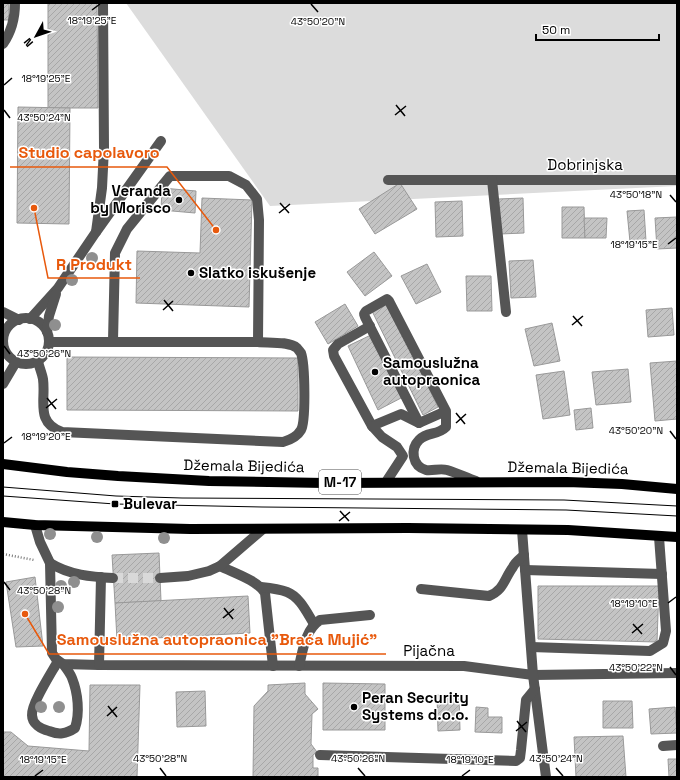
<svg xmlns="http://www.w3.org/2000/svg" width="680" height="780" font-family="'Space Grotesk',sans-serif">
<defs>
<pattern id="building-hatch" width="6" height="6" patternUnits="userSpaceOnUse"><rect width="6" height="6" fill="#c4c4c4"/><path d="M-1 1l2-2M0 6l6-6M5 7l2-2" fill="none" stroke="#a7a7a7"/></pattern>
</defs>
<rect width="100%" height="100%" fill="#fff"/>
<!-- grass -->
<path fill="#dcdcdc" d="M126 3H677V186L270 206Z"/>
<!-- building -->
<g fill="url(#building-hatch)" stroke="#999">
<rect x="3" y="3" width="6" height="17"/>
<path d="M48 3H97L98 108H48Z"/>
<path d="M18 107 70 108 69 224 17 223Z"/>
<path d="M400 183 417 209 375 234 359 209Z"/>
<path d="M162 188 196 191 195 213 161 210Z"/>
<path d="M202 198 252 200 249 307 136 303 137 251 200 253Z"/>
<path d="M523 198 524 233 500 234 498 199Z"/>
<path d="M462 201 463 236 436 237 435 202Z"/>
<path d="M562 207H584L585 238H562Z"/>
<path d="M644 210 646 241 630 242 627 211Z"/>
<path d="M677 217V248L657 249 655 218Z"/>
<path d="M584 218H607L606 238H585Z"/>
<path d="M374 252 392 276 365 296 347 272Z"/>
<path d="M533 260 536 297 511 298 509 261Z"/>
<path d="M427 264 441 292 416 304 401 276Z"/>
<path d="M466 276H491L492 311H467Z"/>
<path d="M387 303 438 407 423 415 372 311Z"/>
<path d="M345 304 358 326 328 344 315 322Z"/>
<path d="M672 308 674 335 648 337 646 310Z"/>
<path d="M552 323 560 361 534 366 525 329Z"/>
<path d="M373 334 403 397 378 410 348 346Z"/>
<path d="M67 357 298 358V411L67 410Z"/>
<path d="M677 361V419L655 421 650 363Z"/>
<path d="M628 369 631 402 596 405 592 372Z"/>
<path d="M564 371 570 415 543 419 536 375Z"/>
<path d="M591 408 593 428 576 430 574 410Z"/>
<path d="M159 553 161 601 115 603 112 555Z"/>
<path d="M35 577 43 646 16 647 6 582Z"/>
<path d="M538 586H659L657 642 538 639Z"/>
<path d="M248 596 250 633 117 640 115 603Z"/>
<path d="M305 683V694L318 709 312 714 311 744 317 752 313 755V768H318V777H253L254 706 268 691V685Z"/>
<path d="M323 683 385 684V730H323Z"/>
<path d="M90 685H140L137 777H3V732H11L28 746 89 751Z"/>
<path d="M205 691 206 726 177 727 176 692Z"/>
<path d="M437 695H459L460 730 438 731Z"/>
<path d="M603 701H632L633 728H603Z"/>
<path d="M476 707 488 708V717H502V733L475 732Z"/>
<path d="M675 707 677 733 651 734 649 709Z"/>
<path d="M623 736 626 777H576L574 737Z"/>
<path d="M668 759H677V777H669Z"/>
</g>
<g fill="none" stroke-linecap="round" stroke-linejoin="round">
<!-- minor-tunnel -->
<path stroke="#d9d9d9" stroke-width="10" stroke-dasharray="10 5" stroke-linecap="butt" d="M113 578H160"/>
<!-- path -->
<path stroke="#777" stroke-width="2.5" stroke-dasharray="1 2" stroke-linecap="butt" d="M3 554 34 560"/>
<!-- minor -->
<g stroke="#555" stroke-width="10">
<path d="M3 44C12 31 15 18 15 3"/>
<path d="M388 180H677"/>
<path d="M492 180 506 312"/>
<path d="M96 232 102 188 104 148 103 3"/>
<path d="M3 312 19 320"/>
<circle cx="26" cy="341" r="23"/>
<path d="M30 319 58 288 96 232 161 141"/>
<path d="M370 326 338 344 333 350 334 356 372 426 401 414 419 423"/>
<path d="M47 332 49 316 56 294"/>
<path d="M113 341 115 253 127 229 170 176H229L246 185 257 199 259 220 258 342"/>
<path d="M38 361C39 367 42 373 43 379 46 401 35 422 62 432L283 442C290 440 297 437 301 430 306 421 305 364 301 353 300 352 298 349 297 348 289 341 268 343 258 342H49"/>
<path d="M3 384 16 362"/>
<path d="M446 411 419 423 365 317 364 314 366 311 387 299 389 301 446 411V427C437 436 428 431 419 440 410 449 412 466 426 470 433 471 440 468 447 470 457 473 467 478 476 481"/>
<path d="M372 426 382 437 397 447 403 456 386 482"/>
<path d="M35 525 40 542 50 563 52 653 56 659 63 664 99 665 464 666 533 675 677 673"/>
<path d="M522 530 533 675 546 777"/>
<path d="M50 563C69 575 92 577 113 578"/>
<path d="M220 566C234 573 257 580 265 593L273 666"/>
<path d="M525 570 662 574"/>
<path d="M160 578 188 576 209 571 220 566 263 529"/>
<path d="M261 587C270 588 279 589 287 592 300 597 307 613 314 624"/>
<path d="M421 589 489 596C504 590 504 579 513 567 515 562 520 559 524 555"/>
<path d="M531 647 650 651 663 643 666 631 659 537"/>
<path d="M58 661C52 672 31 704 32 715 32 724 41 729 49 731 59 735 66 734 75 728 80 713 78 693 72 678 70 673 66 668 63 664"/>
<path d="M99 665 101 577"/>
<path d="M299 666C303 650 305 630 320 620L370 615"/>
<path d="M663 746 677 745"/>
<path d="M320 755 516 761 520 758 521 750 526 700 535 689"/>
</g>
<!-- major -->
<g stroke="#000" stroke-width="10">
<path d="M3 464 67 472 118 476 209 481 325 483 567 482 622 484 677 489"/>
<path d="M3 522 35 525 190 529 408 528 568 530 677 537"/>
</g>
<!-- tram -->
<g stroke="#000" stroke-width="1">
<path d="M3 487 116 496 182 498 564 500 677 506"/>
<path d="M3 496 115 504 262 507 566 510 677 516"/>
</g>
</g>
<!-- trees -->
<g fill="#8f8f8f">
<circle cx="92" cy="258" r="6"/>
<circle cx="72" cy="280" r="6"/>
<circle cx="55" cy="325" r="6"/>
<circle cx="50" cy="534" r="6"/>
<circle cx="97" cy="537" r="6"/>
<circle cx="164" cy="538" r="6"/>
<circle cx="74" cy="582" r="6"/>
<circle cx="61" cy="586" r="6"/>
<circle cx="58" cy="607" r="6"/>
<circle cx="41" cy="707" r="6"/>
<circle cx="59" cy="707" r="6"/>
</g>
<!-- ticks -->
<path fill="none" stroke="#000" stroke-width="1.5" d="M311 4 318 12M92 10 100 4M4 85 12 78M396 105 405 116M4 110 10 118M395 115 406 106M670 195 676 202M280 203 289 213M279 213 290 204M668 244 676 238M164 300 173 311M163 310 173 301M573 316 582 326M572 325 583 316M4 346 10 354M47 398 56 409M46 408 57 399M456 413 465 424M456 423 466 414M670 431 676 439M4 443 12 437M340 511 349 521M339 521 350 512M4 582 10 590M668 603 676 597M224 608 233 619M223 618 234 609M633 624 642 634M632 633 643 624M670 667 676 675M108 706 117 717M107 716 117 707M517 721 526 732M516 731 527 722M160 768 166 776M358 768 365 776M556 768 563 776M35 776 43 770M462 776 470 770"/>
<!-- markers -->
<g fill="#000" stroke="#fff" stroke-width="1.5">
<circle cx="179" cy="200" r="4"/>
<circle cx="191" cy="273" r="4"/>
<circle cx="375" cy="372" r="4"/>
<rect x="111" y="500" width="8" height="8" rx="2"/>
<circle cx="354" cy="707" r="4"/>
</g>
<g text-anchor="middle" stroke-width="3" stroke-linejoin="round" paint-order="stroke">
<!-- shield labels -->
<rect fill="#fff" stroke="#4c4c4c" stroke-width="1" x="319" y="470" width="42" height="24" rx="3"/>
<g font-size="14" font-weight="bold" fill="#000">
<text x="340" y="487">M-17</text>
</g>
<!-- street labels -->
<g font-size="15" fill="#000" stroke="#fff">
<text x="585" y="170">Dobrinjska</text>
<text transform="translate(244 466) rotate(1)" y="5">Džemala Bijedića</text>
<text transform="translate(568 468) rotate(1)" y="5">Džemala Bijedića</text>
<text x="429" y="656">Pijačna</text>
</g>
<!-- poi labels -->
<g font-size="15" font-weight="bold" fill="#000" stroke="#fff" text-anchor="start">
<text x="171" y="196" text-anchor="end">Veranda<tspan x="171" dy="17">by Morisco</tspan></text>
<text x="199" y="278">Slatko iskušenje</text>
<text x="383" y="368">Samouslužna<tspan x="383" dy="17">autopraonica</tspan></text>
<text x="123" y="509">Bulevar</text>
<text x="362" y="703">Peran Security<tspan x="362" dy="17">Systems d.o.o.</tspan></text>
</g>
</g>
<g font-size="10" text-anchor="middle" fill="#000" stroke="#fff" stroke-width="3" stroke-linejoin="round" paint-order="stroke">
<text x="92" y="24">18°19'25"E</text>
<text x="318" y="25">43°50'20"N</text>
<text x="46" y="82">18°19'25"E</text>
<text x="44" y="121">43°50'24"N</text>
<text x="636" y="198">43°50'18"N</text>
<text x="634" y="248">18°19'15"E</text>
<text x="44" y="357">43°50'26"N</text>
<text x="636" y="434">43°50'20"N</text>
<text x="46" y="440">18°19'20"E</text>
<text x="44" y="594">43°50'28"N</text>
<text x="634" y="607">18°19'10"E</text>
<text x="636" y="671">43°50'22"N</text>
<text x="160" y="762">43°50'28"N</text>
<text x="358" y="762">43°50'26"N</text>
<text x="556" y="762">43°50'24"N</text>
<text x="43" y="763">18°19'15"E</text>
<text x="470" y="763">18°19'10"E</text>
</g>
<!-- callouts -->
<path fill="none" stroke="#e8590c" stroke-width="1.5" d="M216 230L167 167H10M34 208L48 278H140M25 614L49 654H386"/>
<g fill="#e8590c" stroke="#fff" stroke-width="1.5">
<circle cx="216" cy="230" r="4"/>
<circle cx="34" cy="208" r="4"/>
<circle cx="25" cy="614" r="4"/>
</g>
<g font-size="16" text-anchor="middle" font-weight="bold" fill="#e8590c" stroke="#fff" stroke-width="3" stroke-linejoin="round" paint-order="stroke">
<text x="89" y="158">Studio capolavoro</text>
<text x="94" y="270">R Produkt</text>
<text x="217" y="645">Samouslužna autopraonica "Braća Mujić"</text>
</g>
<!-- border -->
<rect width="680" height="780" fill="none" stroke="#000000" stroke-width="8"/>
<!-- north arrow -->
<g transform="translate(36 36) rotate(230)" stroke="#ffffff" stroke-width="3" paint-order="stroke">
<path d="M0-3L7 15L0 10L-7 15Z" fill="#000000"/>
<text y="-6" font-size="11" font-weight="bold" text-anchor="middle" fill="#000000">N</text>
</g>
<!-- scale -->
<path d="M536 34v6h123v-6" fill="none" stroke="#000000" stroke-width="2"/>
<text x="542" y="34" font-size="12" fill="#000000" stroke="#ffffff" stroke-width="3" paint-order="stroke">50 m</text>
</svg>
